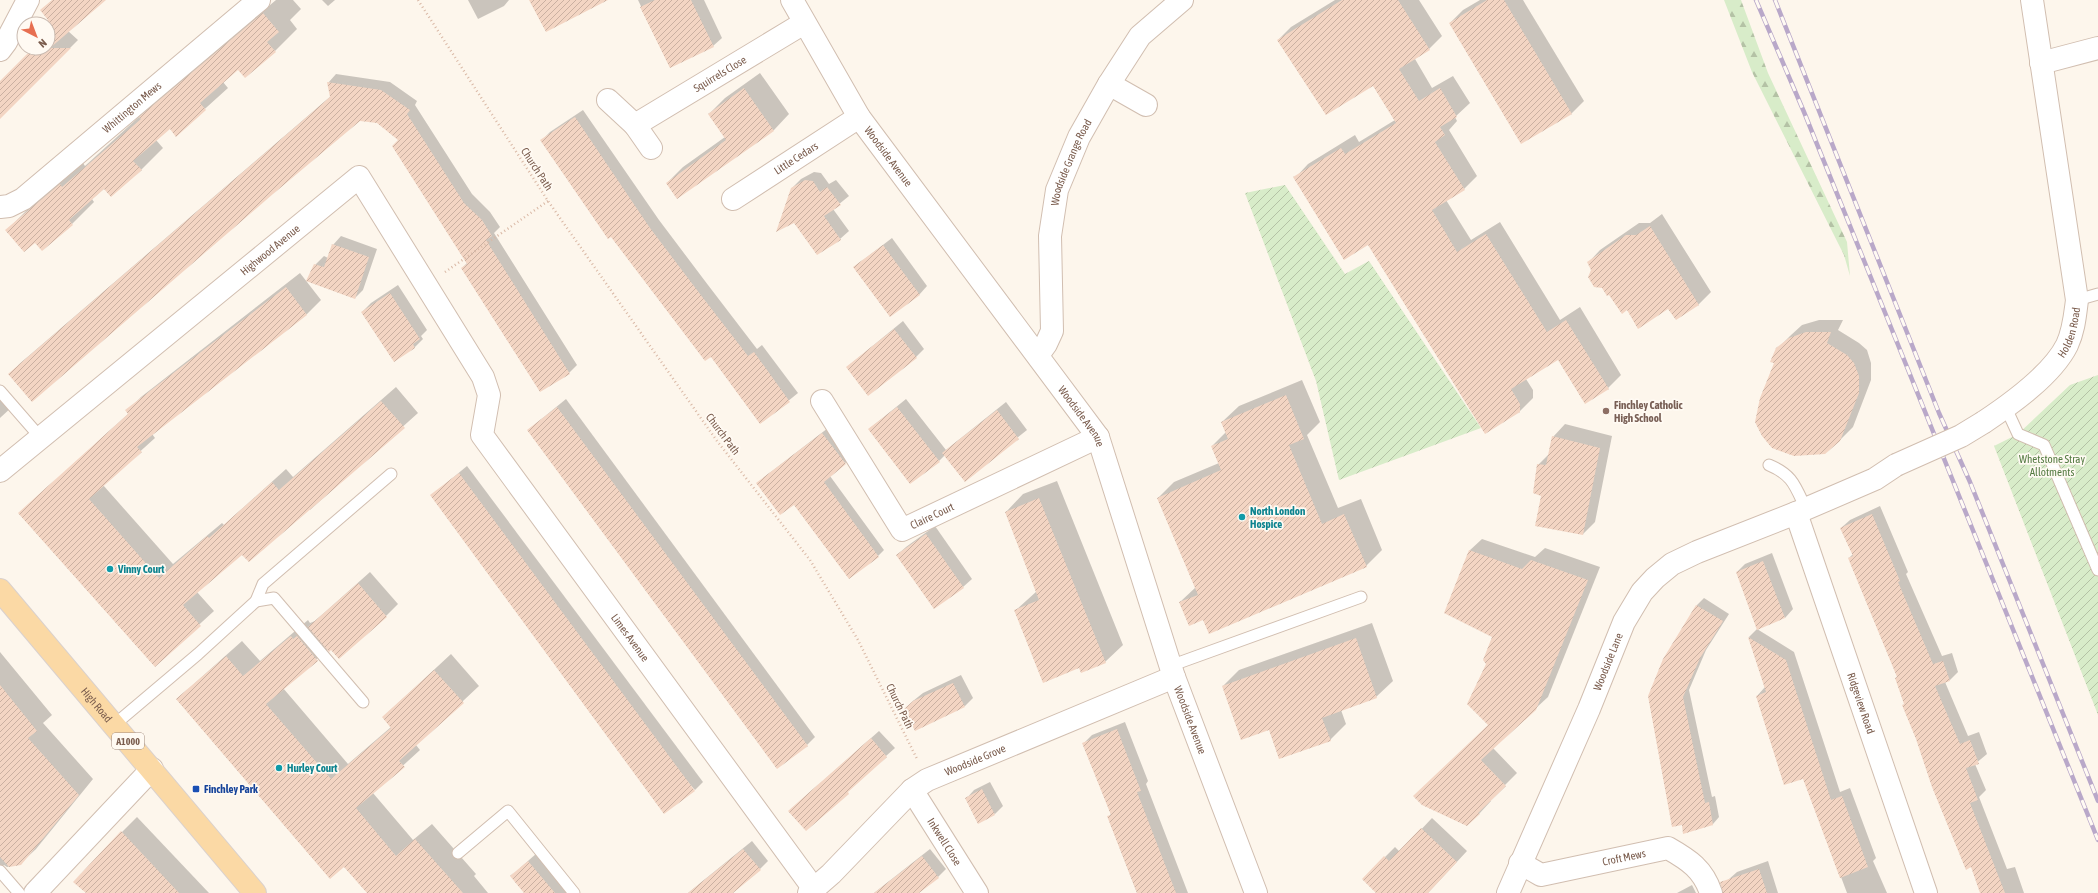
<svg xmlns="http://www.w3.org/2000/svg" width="2098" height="893" font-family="'Asap Condensed',sans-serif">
<defs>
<pattern id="forest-firs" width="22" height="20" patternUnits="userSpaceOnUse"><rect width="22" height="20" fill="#d8ecc9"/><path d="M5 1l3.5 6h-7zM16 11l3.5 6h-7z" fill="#b4c2a5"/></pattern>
<pattern id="garden-furrows" width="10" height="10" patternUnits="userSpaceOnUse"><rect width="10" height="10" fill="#d8ecc9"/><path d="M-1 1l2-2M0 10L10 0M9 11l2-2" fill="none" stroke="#b4c2a5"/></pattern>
<pattern id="building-hatch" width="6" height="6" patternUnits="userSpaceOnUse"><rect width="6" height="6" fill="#f3d5c3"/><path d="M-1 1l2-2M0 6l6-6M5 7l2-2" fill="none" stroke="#cab0a1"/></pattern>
</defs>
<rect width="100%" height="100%" fill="#fdf6ec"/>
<!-- forest -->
<path fill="url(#forest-firs)" d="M1724 0H1741L1768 73 1847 242 1850 276 1844 255 1752 72Z"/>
<!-- garden -->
<g fill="url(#garden-furrows)">
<path d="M1285 185 1345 274 1369 261 1481 428 1339 480 1316 381 1245 193Z"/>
<path d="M2098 375V715L1994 446 2018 434 2070 385Z"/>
</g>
<!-- shadow -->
<g fill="#0003">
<path d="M52 0H104L68 31 78 40 0 118V83L35 48H48V35L56 27Z"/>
<path d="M276 0H293L301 9 290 20 297 29 275 51 238 68 223 82 228 88 176 135 170 128 156 140 163 148 141 170 105 188 92 199 94 202 72 224 35 241 7 230 29 208 83 163 85 166 163 95Z"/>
<path d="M322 0H335L328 6Z"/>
<path d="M468 0H509L504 6 478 19Z"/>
<path d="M638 0H704L722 38 713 46 670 67Z"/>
<path d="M1335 0H1419L1442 36 1429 49 1415 59 1432 88 1453 76 1470 103 1455 117 1457 121 1449 130 1477 176 1464 189 1446 200 1471 240 1500 222 1560 320 1580 307 1621 375 1608 388 1558 359 1526 379 1533 390V398L1520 411 1368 244 1295 178 1308 164 1355 135 1359 142 1395 120 1373 84 1278 40 1291 27Z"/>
<path d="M1480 0H1523L1584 101 1571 114 1450 23 1463 10Z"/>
<path d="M760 73 789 114 774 130 667 183 683 167 725 137 709 114 725 98Z"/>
<path d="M336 74 390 82 417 101 415 105 472 194 490 212 500 227 494 233 577 365 569 373 462 268 467 263 399 139 377 122 360 120 17 366 331 96 328 83Z"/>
<path d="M583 110 659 220 708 285 757 349 762 345 798 393 761 423 711 356 542 140 550 132Z"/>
<path d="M814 172 821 173 829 184 836 180 849 196 833 209 849 231 840 239 792 188 801 179Z"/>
<path d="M1662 214 1711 292 1698 305 1627 309 1588 263 1600 250 1639 223H1650Z"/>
<path d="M341 236 377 249 363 290 355 298 315 265 324 256 328 258 333 245Z"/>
<path d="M892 238 927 286 919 295 854 267Z"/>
<path d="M300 273 321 300 307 314 152 434 155 438 103 485 173 564 222 523 224 525 286 469 293 477 396 387 418 413 310 510 309 508 242 554 197 592 214 611 155 665 20 513 129 413 127 411 141 397Z"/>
<path d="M398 285 427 330 421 336 423 339 415 347 394 360 362 312 371 303Z"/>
<path d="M1819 320H1843L1838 330 1859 343 1867 350 1871 363V380L1853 427 1840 440 1775 363 1777 349 1790 336 1802 325Z"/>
<path d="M903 321 924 349 916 357 847 367Z"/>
<path d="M1302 380 1320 422 1307 435 1338 508 1361 499 1382 550 1366 566 1203 619 1180 602 1196 587 1158 498 1174 482 1219 463 1212 446 1226 432 1222 422 1239 406Z"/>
<path d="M0 391 13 406 0 418Z"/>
<path d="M566 399 815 737 807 745 528 430Z"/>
<path d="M906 399 946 450 1006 402 1027 430 965 480 945 455 939 461 869 429Z"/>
<path d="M1565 424 1612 436 1595 522 1583 534 1538 465 1550 453 1553 437Z"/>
<path d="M828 428 851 458 830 476 884 550 878 556 763 478Z"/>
<path d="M467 466 703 782 695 790 432 495Z"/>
<path d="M1057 481 1123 645 1105 662 1080 667 1016 610 1037 591 1006 512 1023 494Z"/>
<path d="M1880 506 1908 572 1906 574 1942 656 1952 653 1958 672 1950 680 1945 682 1968 736 1979 732 1987 754 1975 764 1986 790 1979 797 2007 869 2015 867 2024 893H1981L1972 866 1917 738 1896 678 1898 676 1849 558 1853 554 1841 528 1850 520Z"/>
<path d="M935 526 972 579 963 587 934 608 897 555 906 547Z"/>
<path d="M1482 539 1535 557 1545 548 1600 567 1548 697 1493 748 1517 773 1490 800 1491 801 1479 814 1422 804 1489 725 1487 664 1493 636 1469 551Z"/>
<path d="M1772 553 1793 609 1785 618 1737 572 1745 564Z"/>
<path d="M370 572 398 604 386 616 328 649 283 688 348 764 391 727 383 717 451 654 479 686 416 745 420 750 373 793 413 840 432 824 476 874 474 876 488 893H368L344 866 177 699 242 641 260 661 308 620 310 623 315 621Z"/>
<path d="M1704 598 1729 614 1706 650 1689 690 1712 797 1715 796 1719 817 1713 824H1682L1664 660 1697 605Z"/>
<path d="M1372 623 1393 681 1376 697 1341 710 1346 724 1330 740 1270 729 1223 686 1239 670Z"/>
<path d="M1757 629 1794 652 1840 792 1850 788 1876 858 1873 861 1887 893H1847L1804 778 1757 696 1765 687 1749 637Z"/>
<path d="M0 652 52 715 43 723 93 779 36 849 20 864 7 867 4 865 0 869Z"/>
<path d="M961 675 973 698 965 706 913 701 923 693Z"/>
<path d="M1125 722 1148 781 1146 784 1188 893H1137L1108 817 1111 814 1084 743 1092 735Z"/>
<path d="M879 731 895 748 886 756 789 811Z"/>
<path d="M990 782 1003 806 995 814 966 799 974 790Z"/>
<path d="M137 817 209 893H88L122 832Z"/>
<path d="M1432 818 1467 851 1428 893H1378L1385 857 1395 847 1400 852Z"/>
<path d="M752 841 768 861 760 869 731 893H688Z"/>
<path d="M930 849 946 869 938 877 918 893H874Z"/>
<path d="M537 853 570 893H525L520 868Z"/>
<path d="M1768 861 1778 893H1732L1728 880 1737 872Z"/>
<path d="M1692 885 1696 893H1677Z"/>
</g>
<!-- building -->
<g fill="url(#building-hatch)">
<path d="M52 0H106L50 48H71L0 119V81L33 48H48V20L40 10Z"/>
<path d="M529 0H608L546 32Z"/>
<path d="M655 0H691L714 47 670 68 640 7Z"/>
<path d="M1342 0H1398L1430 50 1399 69 1419 101 1440 88 1457 117 1440 127 1445 135 1435 142 1465 190 1432 210 1457 252 1486 234 1547 332 1566 320 1609 389 1585 404 1558 360 1511 389 1520 404V412L1485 434 1368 245 1344 260 1293 177 1341 148 1345 154 1396 123 1373 86 1326 115 1277 40Z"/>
<path d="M1487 0H1504L1572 114 1521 144 1449 23Z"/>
<path d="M263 13 279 32 267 42 276 52 245 78 238 70 200 103 206 110 176 137 170 129 133 161 142 170 111 197 104 189 69 220 73 225 42 251 35 243 24 252 5 230 60 184 62 187 141 119 139 117Z"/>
<path d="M327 82 381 90 410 110 407 114 464 203 482 220 492 236 486 240 570 374 540 392 461 268 467 264 392 146 398 140 377 123 360 121 273 194 32 402 8 374 330 97Z"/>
<path d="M744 88 774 131 677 199 666 183 726 140 708 114Z"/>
<path d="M575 117 650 228 700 294 748 356 754 352 790 402 760 424 711 357 705 361 611 237 608 239 540 140Z"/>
<path d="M805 180 813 181 820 192 827 187 841 205 824 216 841 240 817 255 794 223 776 232 791 188Z"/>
<path d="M1650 226 1699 305 1676 320 1668 309 1638 329 1627 310 1622 314 1609 295 1607 296 1602 288 1594 287 1588 277 1591 270 1587 262 1626 235H1636Z"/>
<path d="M332 244 369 257 355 299 306 281 314 264 324 267Z"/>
<path d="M883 245 920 295 890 317 853 267Z"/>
<path d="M286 287 307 315 137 447 142 452 89 499 159 578 207 536 209 538 272 482 279 490 381 401 405 428 249 562 242 555 183 605 201 626 155 667 18 513 128 414 125 410Z"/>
<path d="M390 293 420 339 413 344 415 348 394 362 361 312Z"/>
<path d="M894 329 917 358 868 396 846 367Z"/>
<path d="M1806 332H1831L1827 343 1847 355 1854 363 1859 376V393L1840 441 1825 454 1794 456 1772 448 1762 436 1755 422 1760 398 1774 363 1770 362 1776 348 1789 338Z"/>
<path d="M1286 395 1304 439 1289 445 1322 524 1344 514 1367 567 1209 634 1203 620 1189 626 1179 602 1198 595 1157 498 1221 470 1211 446 1228 439 1221 422Z"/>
<path d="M557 407 808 746 777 769 527 430Z"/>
<path d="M897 407 940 462 910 484 868 429Z"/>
<path d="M997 410 1019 439 965 482 942 453Z"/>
<path d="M822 433 846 464 824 482 879 557 849 579 794 505 780 515 756 483Z"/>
<path d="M1552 436 1600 448 1583 535 1535 526 1541 496 1533 493 1537 464 1546 465Z"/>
<path d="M459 473 695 791 664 814 430 495Z"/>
<path d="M1039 498 1106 663 1081 673 1079 668 1043 683 1014 610 1039 600 1005 512Z"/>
<path d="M1872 514 1900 581 1898 582 1933 664 1943 661 1950 681 1935 686 1960 744 1970 740 1979 764 1966 768 1978 800 1970 803 2005 893H1980L1971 867 1966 870 1932 787 1916 739 1902 705 1904 704 1895 678 1897 677 1848 558 1853 556 1840 528Z"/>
<path d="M926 534 964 588 934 609 896 555Z"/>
<path d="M1469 550 1522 569 1531 560 1588 580 1536 710 1481 760 1506 786 1478 813 1480 814 1467 826 1422 805 1413 796 1488 725 1467 704 1486 664 1483 660 1492 637 1444 613Z"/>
<path d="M1763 561 1785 618 1757 630 1736 572Z"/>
<path d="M358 583 387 617 339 659 331 650 329 652 308 627Z"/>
<path d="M1696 605 1723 621 1700 658 1683 697 1705 803 1709 802 1713 825 1683 834 1682 825 1672 827 1648 696 1663 659Z"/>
<path d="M291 636 293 639 297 636 318 661 266 704 331 779 391 728 382 717 434 670 464 703 399 761 405 767 356 808 396 856 415 839 463 893H367L344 867 330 879 176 699 226 656 243 676Z"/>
<path d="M1748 637 1786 660 1831 800 1842 796 1868 867 1840 878 1803 779 1784 785 1756 696 1766 692Z"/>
<path d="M1356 638 1377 698 1322 718 1331 741 1279 759 1269 730 1241 740 1222 686Z"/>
<path d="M953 683 965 707 915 731 904 709 913 701Z"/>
<path d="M0 685 37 731 28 738 79 795 21 865 9 867 0 857Z"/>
<path d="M1117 729 1141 791 1137 792 1176 893H1137L1107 816 1111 815 1082 743Z"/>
<path d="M871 738 887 757 848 792 849 794 806 831 788 811Z"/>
<path d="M982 789 995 815 978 824 965 798Z"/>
<path d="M1421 828 1457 862 1428 893H1376L1362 879 1384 856 1389 861Z"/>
<path d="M121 831 179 893H86L73 882Z"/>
<path d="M743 849 761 870 733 893H688Z"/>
<path d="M922 856 939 878 919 893H874Z"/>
<path d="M528 861 555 893H524L510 876Z"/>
<path d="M1759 869 1767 893H1723L1720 882Z"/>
</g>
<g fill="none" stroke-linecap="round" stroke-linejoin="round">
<defs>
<g id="service">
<path d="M2077 300 2098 294"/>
<path d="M0 391 40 437"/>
<path d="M2006 408 2018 434 2044 445 2098 570"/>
<path d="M1769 465C1793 475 1795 486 1806 509"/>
<path d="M256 601 274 598 363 702"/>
<path d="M1170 666 1361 597"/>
<path d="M114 725 198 654 256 601 263 584 391 474"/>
<path d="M458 853 508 811 574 893"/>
<path d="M0 871 19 893"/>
</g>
<g id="minor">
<path id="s1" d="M792 0 859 117 1098 437 1174 677 1256 893"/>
<path d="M0 50 6 42 28 0"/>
<path d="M2041 63 2098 48"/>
<path d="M1109 84 1146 105"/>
<path d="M608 100 635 125 651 148"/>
<path id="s2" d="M635 125 804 23"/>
<path id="s3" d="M733 199 859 117"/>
<path id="s4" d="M0 207 9 206 23 199 259 0"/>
<path id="s5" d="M1038 355 1046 344 1052 331 1050 236 1057 190 1079 137 1109 84 1140 36 1182 0"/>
<path id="s6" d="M822 401 902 530 1098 437"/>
<path id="s7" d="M1984 422C2011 404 2052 375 2067 345 2074 330 2075 315 2077 300L2032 0"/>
<path id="s8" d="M0 471 359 177 483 377 489 395 482 435 814 889"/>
<path id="s9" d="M1796 513 1926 893"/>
<path id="s10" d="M912 790 977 893"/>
<path id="s11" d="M1520 863 1541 875 1668 848C1689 860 1703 869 1711 893"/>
<path d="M35 893 152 769"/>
<path id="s12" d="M809 893 831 874 912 790 927 780 1174 677"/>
<path id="s13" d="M1508 893 1589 709 1624 622 1642 592 1655 578 1672 564 1697 552 1796 513 1875 479 1896 465"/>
</g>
<g id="primary">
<path id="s14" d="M0 590 255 893"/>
</g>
</defs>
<!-- service casing -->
<use href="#service" stroke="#d1beb0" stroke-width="13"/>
<!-- minor casing -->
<use href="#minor" stroke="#d1beb0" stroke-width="24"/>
<!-- primary casing -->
<use href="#primary" stroke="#dad1cd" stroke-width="24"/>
<!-- path -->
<g stroke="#d9b8a5" stroke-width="2.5" stroke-dasharray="1 3" stroke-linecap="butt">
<path d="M418 0 548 201 636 326 717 441 810 560 858 640 917 759"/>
<path d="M445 272 548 201"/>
</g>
<!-- service -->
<use href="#service" stroke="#fff" stroke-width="11"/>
<!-- minor -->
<use href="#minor" stroke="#fff" stroke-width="22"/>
<!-- primary -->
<use href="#primary" stroke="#fbd9a5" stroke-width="22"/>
<defs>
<g id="rail">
<path d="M1756 0 1804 112 2098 840"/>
<path d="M1775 0 1939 413 1970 482 2098 801"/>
</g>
</defs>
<!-- rail casing -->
<use href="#rail" stroke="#b9a8c9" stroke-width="4.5"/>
<!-- rail -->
<use href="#rail" stroke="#fffaf3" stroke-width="3" stroke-dasharray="9" stroke-linecap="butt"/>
<defs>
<path id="minor-bridge" d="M1896 465 1961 436 1984 422"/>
</defs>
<!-- minor-bridge casing -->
<use href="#minor-bridge" stroke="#d1beb0" stroke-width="24" stroke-linecap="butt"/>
<!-- minor-bridge -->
<use href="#minor-bridge" stroke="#fff" stroke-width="22"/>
</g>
<!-- markers -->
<circle fill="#8d6e63" stroke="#fffaf3" stroke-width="1.5" cx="1606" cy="411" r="4"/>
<g fill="#0f9aa8" stroke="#fffaf3" stroke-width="1.5">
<circle cx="1242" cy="517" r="4"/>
<circle cx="110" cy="569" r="4"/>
<circle cx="279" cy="768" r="4"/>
</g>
<rect fill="#1a4fb4" stroke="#fffaf3" stroke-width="1.5" x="192" y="785" width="8" height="8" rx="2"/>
<g text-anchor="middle" stroke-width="3.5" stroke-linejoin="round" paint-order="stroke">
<!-- shield labels -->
<rect fill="#fffaf3" stroke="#a28b7f" stroke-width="1" x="112" y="733" width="32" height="16" rx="3"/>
<g font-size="10" font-weight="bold" fill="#7a5c4d">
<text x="128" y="745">A1000</text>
</g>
<!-- street labels -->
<g font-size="11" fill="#7a5c4d" stroke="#fffaf3">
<text dy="4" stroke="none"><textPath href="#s2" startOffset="99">Squirrels Close</textPath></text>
<text dy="4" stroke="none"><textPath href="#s4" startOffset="167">Whittington Mews</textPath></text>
<text dy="4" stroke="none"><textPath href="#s1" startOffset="184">Woodside Avenue</textPath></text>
<text dy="4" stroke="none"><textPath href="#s3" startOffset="75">Little Cedars</textPath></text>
<text dy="4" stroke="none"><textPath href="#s5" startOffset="200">Woodside Grange Road</textPath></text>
<text transform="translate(537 169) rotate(57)" y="4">Church Path</text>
<text dy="4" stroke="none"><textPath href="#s8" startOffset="349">Highwood Avenue</textPath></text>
<text dy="4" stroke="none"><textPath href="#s7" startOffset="127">Holden Road</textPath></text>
<text dy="4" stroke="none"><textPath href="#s1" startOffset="508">Woodside Avenue</textPath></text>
<text transform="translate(723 434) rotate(53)" y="4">Church Path</text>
<text dy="4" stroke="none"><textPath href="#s6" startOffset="185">Claire Court</textPath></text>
<text dy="4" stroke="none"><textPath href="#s8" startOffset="1010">Limes Avenue</textPath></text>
<text dy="4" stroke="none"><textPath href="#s13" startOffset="252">Woodside Lane</textPath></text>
<text dy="4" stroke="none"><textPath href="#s14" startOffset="150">High Road</textPath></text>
<text dy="4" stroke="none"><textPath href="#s9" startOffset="201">Ridgeview Road</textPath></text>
<text transform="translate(900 706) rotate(64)" y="4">Church Path</text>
<text dy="4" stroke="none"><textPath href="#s1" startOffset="832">Woodside Avenue</textPath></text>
<text dy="4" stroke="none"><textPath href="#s12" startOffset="216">Woodside Grove</textPath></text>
<text dy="4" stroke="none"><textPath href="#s10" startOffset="61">Inkwell Close</textPath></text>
<text dy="4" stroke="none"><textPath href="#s11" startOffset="109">Croft Mews</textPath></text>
</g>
<!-- education labels -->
<g font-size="11" font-weight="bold" fill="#785e54" stroke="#fffaf3" text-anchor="start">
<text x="1614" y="409">Finchley Catholic<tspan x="1614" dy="13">High School</tspan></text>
</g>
<!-- park labels -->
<g font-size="11" fill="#537a41" stroke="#fffaf3">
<text x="2052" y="463">Whetstone Stray<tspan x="2052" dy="13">Allotments</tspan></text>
</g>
<!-- culture labels -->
<g font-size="11" font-weight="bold" fill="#0d838f" stroke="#fffaf3" text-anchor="start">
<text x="1250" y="515">North London<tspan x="1250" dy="13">Hospice</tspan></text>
<text x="118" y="573">Vinny Court</text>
<text x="287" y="772">Hurley Court</text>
</g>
<!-- transit labels -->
<g font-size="11" font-weight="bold" fill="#164399" stroke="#fffaf3" text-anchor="start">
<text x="204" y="793">Finchley Park</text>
</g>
</g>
<!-- north arrow -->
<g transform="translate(36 36) rotate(138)"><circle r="19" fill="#fffaf3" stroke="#cabbb1"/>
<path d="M0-3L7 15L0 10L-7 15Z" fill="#e76f51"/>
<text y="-6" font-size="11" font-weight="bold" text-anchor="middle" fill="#7a5c4d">N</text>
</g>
</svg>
